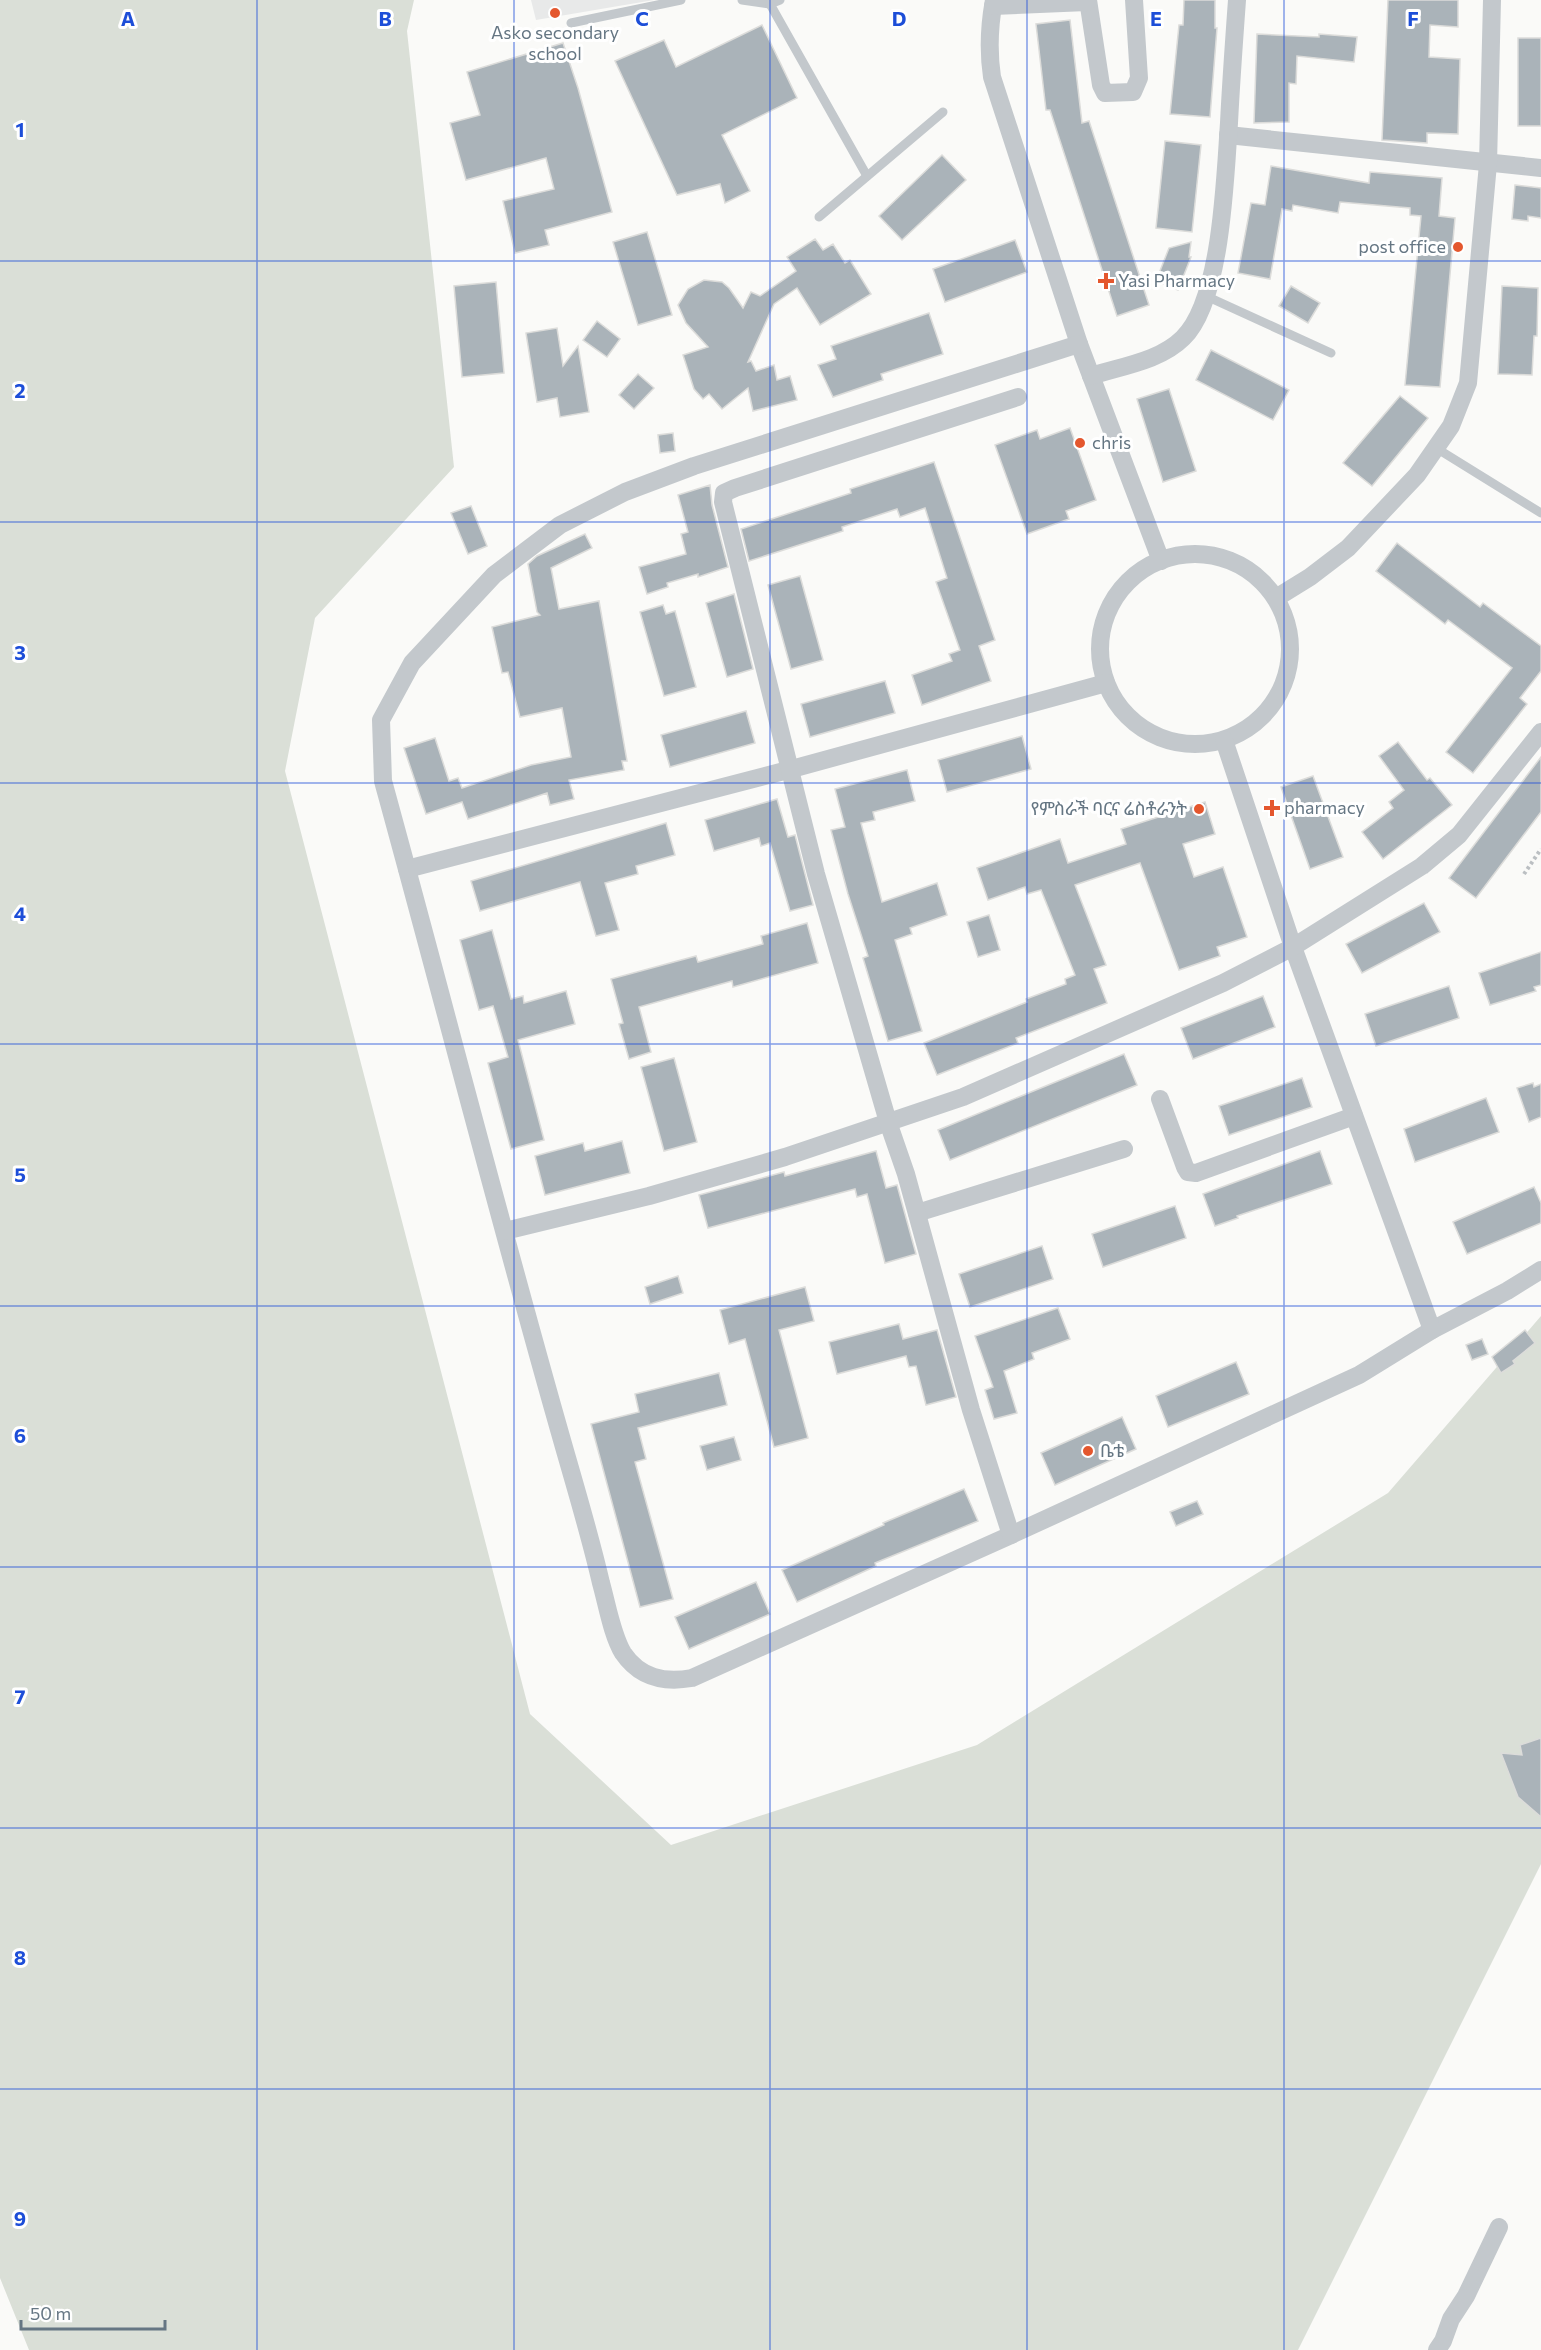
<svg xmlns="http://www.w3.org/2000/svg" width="1541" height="2350" font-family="Commissioner,'Noto Sans Ethiopic',sans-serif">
<rect width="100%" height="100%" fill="#fafaf8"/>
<!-- built -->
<path fill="#e8e9e9" d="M531 0H654L536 20Z"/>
<!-- green -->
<path fill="#dadfd7" d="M0 0H414L407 31 454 467 315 618 285 771 530 1714 671 1845 977 1745 1388 1493 1541 1316V1864L1298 2350H29L0 2278Z"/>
<!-- building -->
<g fill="#aab3b9" stroke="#dcdcda" stroke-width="1.5">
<path d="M1184 0H1215V28H1217L1210 117 1170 114 1179 25H1183Z"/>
<path d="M1388 0H1458V27L1430 25 1429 57 1460 59 1458 134 1427 133V143L1382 140Z"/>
<path d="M1070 20 1082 123 1089 121 1149 305 1117 316 1050 110H1046L1036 24Z"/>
<path d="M762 25 797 98 722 135 750 191 725 203 720 184 677 195 615 61 664 40 676 67Z"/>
<path d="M1257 34 1319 37V34L1357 37 1354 62 1297 56 1296 84 1289 83V122L1254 123Z"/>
<rect x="1518" y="38" width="23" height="88"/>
<path d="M563 43 578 88 612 212 545 230 549 245 515 253 503 201 554 189 546 158 466 180 450 123 480 115 467 72Z"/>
<path d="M1165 141 1201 145 1192 232 1156 228Z"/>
<path d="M942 155 966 180 902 240 879 216Z"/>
<path d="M1271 166 1369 183 1370 172 1442 178 1439 216 1455 218 1440 387 1405 385 1421 216 1410 215V208L1340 202 1338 213 1293 205 1292 211 1282 209 1270 279 1238 273 1251 203 1265 205Z"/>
<path d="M1515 185 1541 188V218L1528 216V221L1512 219Z"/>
<path d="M647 232 672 315 638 325 613 242Z"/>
<path d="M815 239 823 250 833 244 845 263 850 260 871 294 820 325 797 288 774 304 748 362 751 361 756 371 774 365 777 380 790 376 797 400 753 411 748 388 722 409 709 394 703 399 694 389 683 355 708 347 686 323 678 305 688 289 704 280 722 282 729 288 743 308 751 292 760 296 796 271 787 257Z"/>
<path d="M1015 240 1027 272 945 302 933 269Z"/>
<path d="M1191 242 1189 257H1191L1178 290 1156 281 1169 248Z"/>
<path d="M496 282 504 373 462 377 454 286Z"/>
<path d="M1291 286 1320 303 1308 323 1279 306Z"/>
<path d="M1502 286 1538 288 1537 336H1534L1532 375 1498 374Z"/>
<path d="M929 313 943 354 881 374 883 380 833 397 818 365 836 359 831 346Z"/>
<path d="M597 321 620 339 607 357 583 340Z"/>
<path d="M557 328 563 366 578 346 589 412 560 417 557 398 537 402 526 333Z"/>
<path d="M1211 350 1289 390 1273 420 1196 380Z"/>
<path d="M638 374 654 388 634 409 619 395Z"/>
<path d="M1169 389 1196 471 1163 482 1137 399Z"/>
<path d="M1400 396 1428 418 1372 486 1343 463Z"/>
<path d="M1070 428 1096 500 1066 511 1069 519 1027 534 995 445 1037 430 1040 439Z"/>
<path d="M673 433 675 451 660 453 658 435Z"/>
<path d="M934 462 995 640 979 646 991 681 922 705 912 675 952 661 949 654 960 650 936 582 947 578 925 508 900 517 897 509 842 527 843 531 749 561 741 529 851 493 850 489Z"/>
<path d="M710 485 712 505 728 567 698 577V574L667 583 668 587 647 594 639 567 686 554 681 534 688 532 678 495Z"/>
<path d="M471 506 487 546 468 554 451 513Z"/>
<path d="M585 534 592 548 551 568 559 609 599 601 627 761H622L624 770 569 780 574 799 550 805 547 793 468 819 462 802 426 814 404 748 435 738 449 781 458 778 462 788 531 765 571 757 562 708 520 717 508 672 502 673 492 627 540 615 537 612 528 564 537 556Z"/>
<path d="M1397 543 1480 607 1483 603 1541 646V671L1520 698 1527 704 1473 773 1446 752 1512 668 1448 620 1445 624 1376 571Z"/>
<path d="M800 576 823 660 791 669 768 585Z"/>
<path d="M734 594 753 669 727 677 706 603Z"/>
<path d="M663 605 666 614 675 611 696 687 664 696 640 612Z"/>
<path d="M885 681 895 713 810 737 801 704Z"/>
<path d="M746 711 755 743 670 767 661 735Z"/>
<path d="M1022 736 1031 769 947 792 938 760Z"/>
<path d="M1398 742 1427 780 1430 778 1452 805 1383 859 1362 832 1393 808 1389 802 1404 790 1379 756Z"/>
<path d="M1541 757V812L1476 898 1449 878Z"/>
<path d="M907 770 915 801 873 812 875 820 861 823 882 902 937 883 947 915 910 928 912 934 895 940 922 1031 888 1041 863 958 868 956 848 894 831 830 845 827 835 789Z"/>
<path d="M1313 776 1343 857 1310 869 1281 787Z"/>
<path d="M777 799 788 837 795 835 813 905 790 911 770 843 761 846 759 838 714 851 705 820Z"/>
<path d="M1205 802 1215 834 1183 844 1194 877 1223 867 1247 937 1217 947 1220 956 1179 970 1140 863 1075 885 1106 965 1094 969 1107 1003 1016 1038 1018 1043 937 1075 924 1043 1027 1002 1026 999 1066 984 1065 979 1075 975 1041 890 1027 894 1025 887 988 900 977 868 1060 839 1068 863 1126 844 1121 829Z"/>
<path d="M666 823 675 855 636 866 638 874 605 883 619 930 596 936 580 882 480 911 471 881Z"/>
<path d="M1424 903 1440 932 1362 973 1346 944Z"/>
<path d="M989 915 1000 950 978 957 967 922Z"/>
<path d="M807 923 818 963 733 987 732 981 639 1007 651 1052 629 1059 619 1024 623 1023 611 979 696 956 698 962 763 944 761 936Z"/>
<path d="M492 930 511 999 523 996 524 1003 566 991 575 1024 518 1040 544 1140 511 1149 488 1063 508 1057 493 1006 479 1010 460 940Z"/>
<path d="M1541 952V985L1534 987 1536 991 1490 1005 1479 973Z"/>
<path d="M1449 986 1459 1018 1376 1046 1365 1014Z"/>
<path d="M1263 996 1275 1027 1193 1059 1181 1028Z"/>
<path d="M1124 1054 1137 1085 950 1160 938 1130Z"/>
<path d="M674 1058 697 1142 664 1151 641 1067Z"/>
<path d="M1302 1078 1312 1107 1229 1135 1219 1106Z"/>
<path d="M1533 1083 1534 1087 1541 1084V1117L1529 1122 1517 1088Z"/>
<path d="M1486 1098 1499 1132 1415 1162 1404 1129Z"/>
<path d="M622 1141 630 1173 545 1195 535 1156 583 1143 585 1151Z"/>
<path d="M876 1151 886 1188 897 1185 916 1254 885 1263 867 1194 857 1197 855 1189 708 1228 699 1195 784 1172 785 1176Z"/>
<path d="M1320 1151 1332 1184 1237 1216 1238 1218 1215 1226 1203 1194Z"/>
<path d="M1534 1187 1541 1203V1223L1467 1254 1453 1222Z"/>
<path d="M1175 1206 1186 1238 1103 1267 1092 1234Z"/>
<path d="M1042 1246 1053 1279 970 1307 959 1274Z"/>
<path d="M678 1276 683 1293 650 1304 645 1287Z"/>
<path d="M805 1287 814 1321 779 1330 808 1438 774 1447 745 1339 729 1344 720 1310Z"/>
<path d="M1058 1308 1070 1339 1032 1353 1034 1359 1004 1371 1017 1413 994 1419 985 1390 993 1387 975 1336Z"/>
<path d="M899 1324 903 1339 937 1330 956 1397 926 1405 916 1366 909 1367 906 1356 837 1374 829 1342Z"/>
<path d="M1525 1330 1535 1343 1513 1361 1515 1364 1501 1373 1492 1357Z"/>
<path d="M1482 1339 1488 1354 1472 1360 1466 1345Z"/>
<path d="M1236 1362 1249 1394 1168 1427 1156 1396Z"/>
<path d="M719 1373 727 1405 638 1428 646 1459 635 1462 673 1599 640 1607 591 1424 639 1412 635 1394Z"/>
<path d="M1122 1417 1136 1449 1055 1485 1041 1453Z"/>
<path d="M734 1437 741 1460 707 1470 700 1446Z"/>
<path d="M964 1489 978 1521 875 1563 876 1566 797 1602 782 1570 884 1525 883 1523Z"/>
<path d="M1197 1501 1203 1514 1176 1526 1170 1512Z"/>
<path d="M756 1582 770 1614 689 1649 675 1617Z"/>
<path d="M1541 1738V1817L1518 1797 1501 1753 1522 1755 1520 1745Z"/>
</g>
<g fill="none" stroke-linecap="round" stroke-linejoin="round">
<!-- path -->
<path stroke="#bbbfc2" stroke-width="4" stroke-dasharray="3 3" stroke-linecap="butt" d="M1524 874 1541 849"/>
<!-- service -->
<g stroke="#c3c8cc" stroke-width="9">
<path d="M742 0 770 4 780 0"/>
<path d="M770 4 867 176"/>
<path d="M571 23 681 0"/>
<path d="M819 217 943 112"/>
<path d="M1206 296 1331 353"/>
<path d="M1436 448 1541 513"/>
</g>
<!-- minor -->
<g stroke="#c3c8cc" stroke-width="18">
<path d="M994 0C989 27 988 50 992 77L1079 344 1161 561"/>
<path d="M1088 0 1101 85 1105 93 1133 92 1139 78 1134 0"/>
<path d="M993 6 1087 2"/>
<path d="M1228 135 1541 168"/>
<path d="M1079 344 694 466 625 492 560 525 494 575 412 663 381 720 383 781C446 1010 504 1240 570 1468 581 1506 592 1544 601 1583 607 1604 612 1635 623 1653 640 1678 664 1683 692 1678L1011 1535 1359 1375 1432 1330 1507 1291 1541 1270"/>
<path d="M1091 376C1122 366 1160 361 1183 338 1222 300 1225 177 1229 123 1231 82 1234 41 1237 0"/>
<circle cx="1195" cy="649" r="95"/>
<path d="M1276 598 1310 577 1348 548 1417 475 1451 426 1468 383 1488 164 1492 0"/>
<path d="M1224 740 1293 947 1432 1330"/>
<path d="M407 869 788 770 1106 683"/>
<path d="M1160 1099 1185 1167 1188 1172 1196 1173 1354 1116"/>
<path d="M917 1213 1124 1149"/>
<path d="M505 1231 649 1196 785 1157 963 1097 1223 983 1293 947 1422 866 1459 835 1541 732"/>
<path d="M1011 1535 971 1410 906 1174 888 1122 816 874 723 502 724 493 735 488 1018 397"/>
<path d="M1437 2350 1443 2341 1451 2319 1466 2296 1499 2227"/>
</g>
</g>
<!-- grid -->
<path fill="none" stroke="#1d4ed8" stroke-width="1.5" stroke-opacity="0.55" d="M257 0V2350M514 0V2350M770 0V2350M1027 0V2350M1284 0V2350M0 261H1541M0 522H1541M0 783H1541M0 1044H1541M0 1306H1541M0 1567H1541M0 1828H1541M0 2089H1541"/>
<!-- markers -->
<g fill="#e4572e" stroke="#fff" stroke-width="2">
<circle cx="555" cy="13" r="6"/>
<circle cx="1458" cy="247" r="6"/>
<path d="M1103 272h6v6h6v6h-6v6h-6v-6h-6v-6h6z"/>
<circle cx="1080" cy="443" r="6"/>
<path d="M1269 799h6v6h6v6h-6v6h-6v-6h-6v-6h6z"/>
<circle cx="1199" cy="809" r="6"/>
<circle cx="1088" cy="1451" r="6"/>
</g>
<g text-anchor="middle" stroke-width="6" stroke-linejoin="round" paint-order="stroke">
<!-- poi labels -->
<g font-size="18" fill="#657683" stroke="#fff" text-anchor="start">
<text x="555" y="39" text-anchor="middle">Asko secondary<tspan x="555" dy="21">school</tspan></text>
<text x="1446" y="253" text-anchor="end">post office</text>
<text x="1118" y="287">Yasi Pharmacy</text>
<text x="1092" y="449">chris</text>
<text x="1284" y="814">pharmacy</text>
<text x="1187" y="815" text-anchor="end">የምስራች ባርና ሬስቶራንት</text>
<text x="1100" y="1457">ቤቴ</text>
</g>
</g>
<g font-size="20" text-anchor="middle" font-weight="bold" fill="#1d4ed8" stroke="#fff" stroke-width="6" stroke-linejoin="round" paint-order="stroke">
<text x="128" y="26">A</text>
<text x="385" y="26">B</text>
<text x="642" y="26">C</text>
<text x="899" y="26">D</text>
<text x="1156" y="26">E</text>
<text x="1413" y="26">F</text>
<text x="20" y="137">1</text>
<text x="20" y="398">2</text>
<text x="20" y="660">3</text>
<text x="20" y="921">4</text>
<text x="20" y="1182">5</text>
<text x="20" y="1443">6</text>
<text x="20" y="1704">7</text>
<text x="20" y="1965">8</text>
<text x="20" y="2226">9</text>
</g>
<!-- scale -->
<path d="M21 2320v9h144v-9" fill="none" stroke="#657683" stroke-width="3"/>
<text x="30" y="2320" font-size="18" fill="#657683" stroke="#ffffff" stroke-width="4.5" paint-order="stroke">50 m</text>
</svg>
